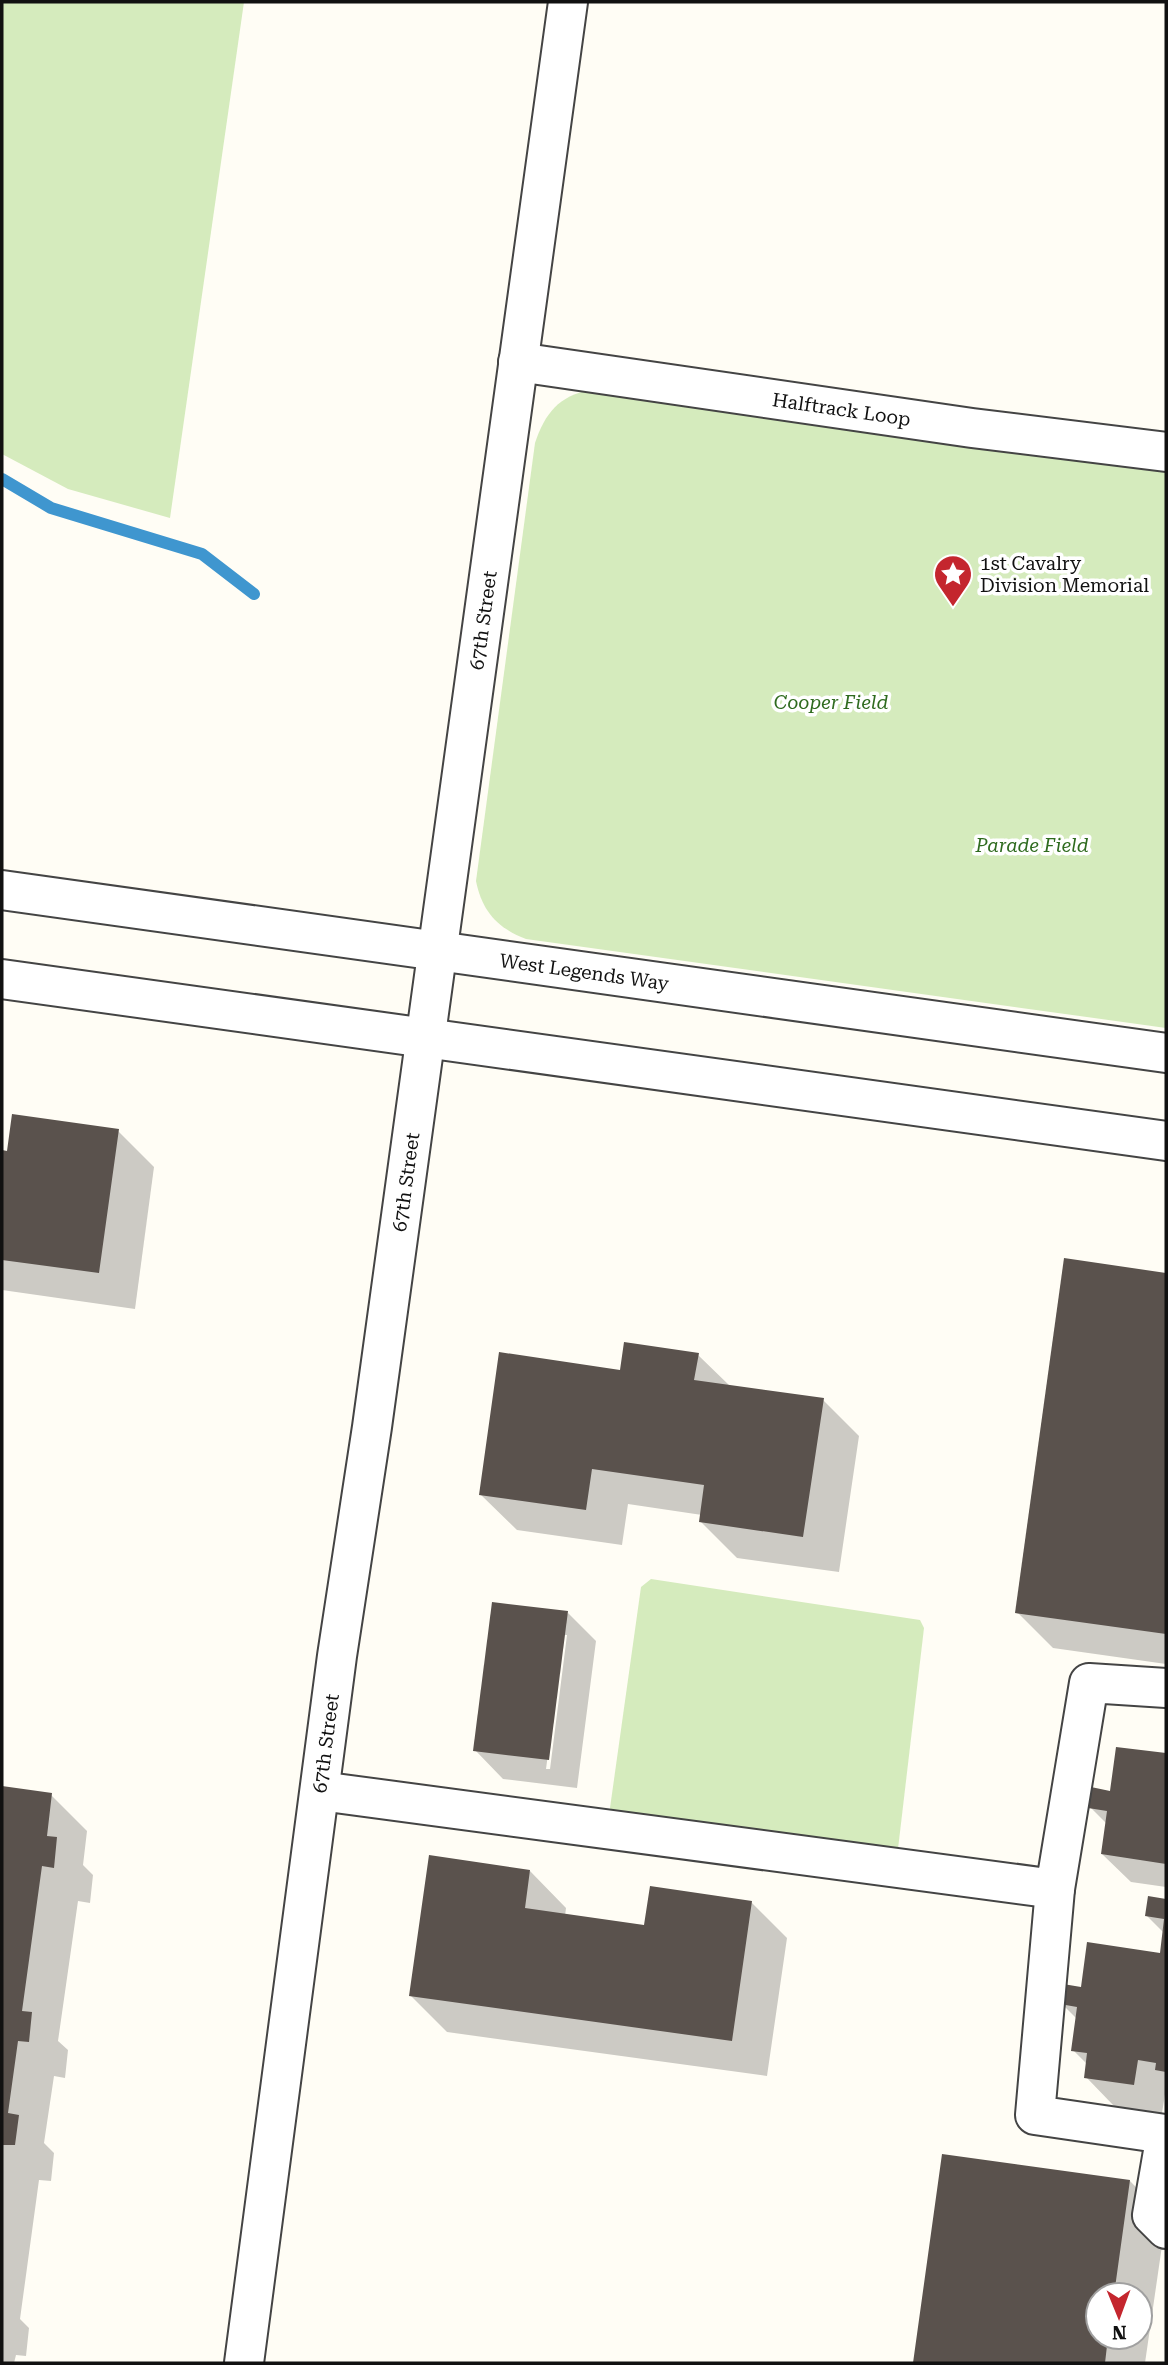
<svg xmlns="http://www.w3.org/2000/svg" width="1168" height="2365" font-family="'Roboto Serif',serif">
<rect width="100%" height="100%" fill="#fffdf5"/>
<!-- green -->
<g fill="#d5ebbd">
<path d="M2 2H244L170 518 68 489 2 454Z"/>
<path d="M590 390 1166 470V1028L526 939C497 928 482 911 476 881L535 443C545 413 559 396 590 390Z"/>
<path d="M651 1579 920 1620 924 1628 898 1849 617 1819 610 1808 641 1587Z"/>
</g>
<!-- shadow -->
<g fill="#0003" fill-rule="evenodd">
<path d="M118 1131 154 1167 135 1309 2 1290V1152Z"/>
<path d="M1066 1260 1166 1274V1664L1053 1648 1017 1612Z"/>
<path d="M698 1355 730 1386 823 1400 859 1436 839 1572 737 1558 701 1522 702 1515 628 1504 622 1545 517 1530 480 1494 622 1372Z"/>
<path d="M568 1613 596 1641 577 1788 503 1779 475 1750ZM564 1635H567L550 1769H546Z"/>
<path d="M1118 1749 1166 1755V1887L1131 1882 1102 1854 1107 1824 1090 1807 1111 1793Z"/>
<path d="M2 1788 51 1795 87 1831 83 1865 93 1875 90 1903 78 1901 58 2041 68 2050 65 2078 54 2076 44 2143 54 2153 51 2181 39 2180 20 2319 29 2328 26 2356 16 2355 14 2363H2Z"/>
<path d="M530 1871 566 1908 565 1916 646 1927 751 1902 787 1938 767 2076 447 2032 411 1996Z"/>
<path d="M1150 1898 1166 1900V2088L1162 2113 1114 2106 1086 2077 1088 2065 1073 2050 1078 2020 1062 2004 1082 1989 1161 1955 1164 1933 1147 1916Z"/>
<path d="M943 2156 1130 2181 1166 2218 1145 2363H914ZM1098 2295H1140V2337H1098Z"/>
</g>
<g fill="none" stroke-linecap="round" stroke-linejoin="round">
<!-- stream -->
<path stroke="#3f96cf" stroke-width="12" d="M2 479 51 508 202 554 254 594"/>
</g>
<!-- building -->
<g fill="#5a524d">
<path d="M12 1114 119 1129 99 1273 2 1260V1150L7 1151Z"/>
<path d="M1064 1258 1166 1273V1634L1015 1613Z"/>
<path d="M624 1342 699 1353 694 1380 824 1398 803 1537 699 1522 704 1485 592 1469 586 1510 479 1495 499 1352 620 1370Z"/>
<path d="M492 1602 568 1611 549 1760 473 1751Z"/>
<path d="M1116 1747 1166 1753V1864L1101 1854 1107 1811 1088 1808 1091 1787 1110 1791Z"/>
<path d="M2 1786 52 1793 47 1836 57 1837 54 1868 42 1866 22 2011 32 2012 29 2042 18 2041 8 2113 19 2115 15 2145H2Z"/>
<path d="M429 1855 530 1870 525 1908 644 1925 650 1886 752 1901 732 2041 409 1996Z"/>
<path d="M1148 1896 1166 1899V2072L1155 2070 1156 2063 1138 2060 1134 2085 1084 2078 1087 2053 1071 2051 1077 2007 1060 2004 1063 1984 1081 1987 1087 1942 1160 1953 1164 1919 1145 1916Z"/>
<path d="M942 2154 1130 2180 1114 2295H1098V2337H1108L1105 2363H913Z"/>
</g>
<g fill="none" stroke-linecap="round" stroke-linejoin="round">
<defs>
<g id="minor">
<path id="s1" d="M518 362 972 428 1166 452"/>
<path id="s2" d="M2 890 1166 1053"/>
<path d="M2 979 1166 1141"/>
<path d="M320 1791 1055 1889 1089 1683 1166 1688"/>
<path d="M1055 1889 1035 2115 1165 2134"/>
<path d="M1166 2134 1152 2215 1166 2229"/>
<path id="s3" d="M244 2363 337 1656 372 1427 568 2"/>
</g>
</defs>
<!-- minor casing -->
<use href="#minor" stroke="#444" stroke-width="42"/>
<!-- minor -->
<use href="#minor" stroke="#fff" stroke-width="38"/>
</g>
<!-- icons -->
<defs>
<symbol id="sight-pin" viewBox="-11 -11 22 30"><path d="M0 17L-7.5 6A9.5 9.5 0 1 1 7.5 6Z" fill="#c4262e" stroke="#fff"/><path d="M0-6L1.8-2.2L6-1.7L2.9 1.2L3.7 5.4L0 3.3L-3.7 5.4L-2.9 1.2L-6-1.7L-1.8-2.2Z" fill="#fff"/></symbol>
</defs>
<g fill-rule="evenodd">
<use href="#sight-pin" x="931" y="552" width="44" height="60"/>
</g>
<g text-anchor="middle" stroke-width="7" stroke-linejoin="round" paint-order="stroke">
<!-- street labels -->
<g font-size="19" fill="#111" stroke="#fff">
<text dy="7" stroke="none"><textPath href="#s1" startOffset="327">Halftrack Loop</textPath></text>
<text dy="7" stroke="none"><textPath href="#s3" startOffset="1759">67th Street</textPath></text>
<text dy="7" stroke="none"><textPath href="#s2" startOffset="588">West Legends Way</textPath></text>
<text dy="7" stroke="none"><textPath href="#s3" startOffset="1192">67th Street</textPath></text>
<text dy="7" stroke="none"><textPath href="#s3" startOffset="625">67th Street</textPath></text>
</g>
<!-- poi labels -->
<g font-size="19" fill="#111" stroke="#fff" text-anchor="start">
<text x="980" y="570">1st Cavalry<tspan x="980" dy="22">Division Memorial</tspan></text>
</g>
<!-- park labels -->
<g font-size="19" font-style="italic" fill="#2f6b1f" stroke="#fff">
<text x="831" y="709">Cooper Field</text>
<text x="1032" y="852">Parade Field</text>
</g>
</g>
<!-- border -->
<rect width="1168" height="2365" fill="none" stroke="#111111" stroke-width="7"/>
<!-- north arrow -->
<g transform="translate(1119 2316) rotate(179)"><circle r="33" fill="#ffffff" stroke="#a0a0a0" stroke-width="2"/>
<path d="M0-5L12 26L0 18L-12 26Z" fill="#c4262e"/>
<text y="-10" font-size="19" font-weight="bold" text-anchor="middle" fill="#111111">N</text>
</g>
</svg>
